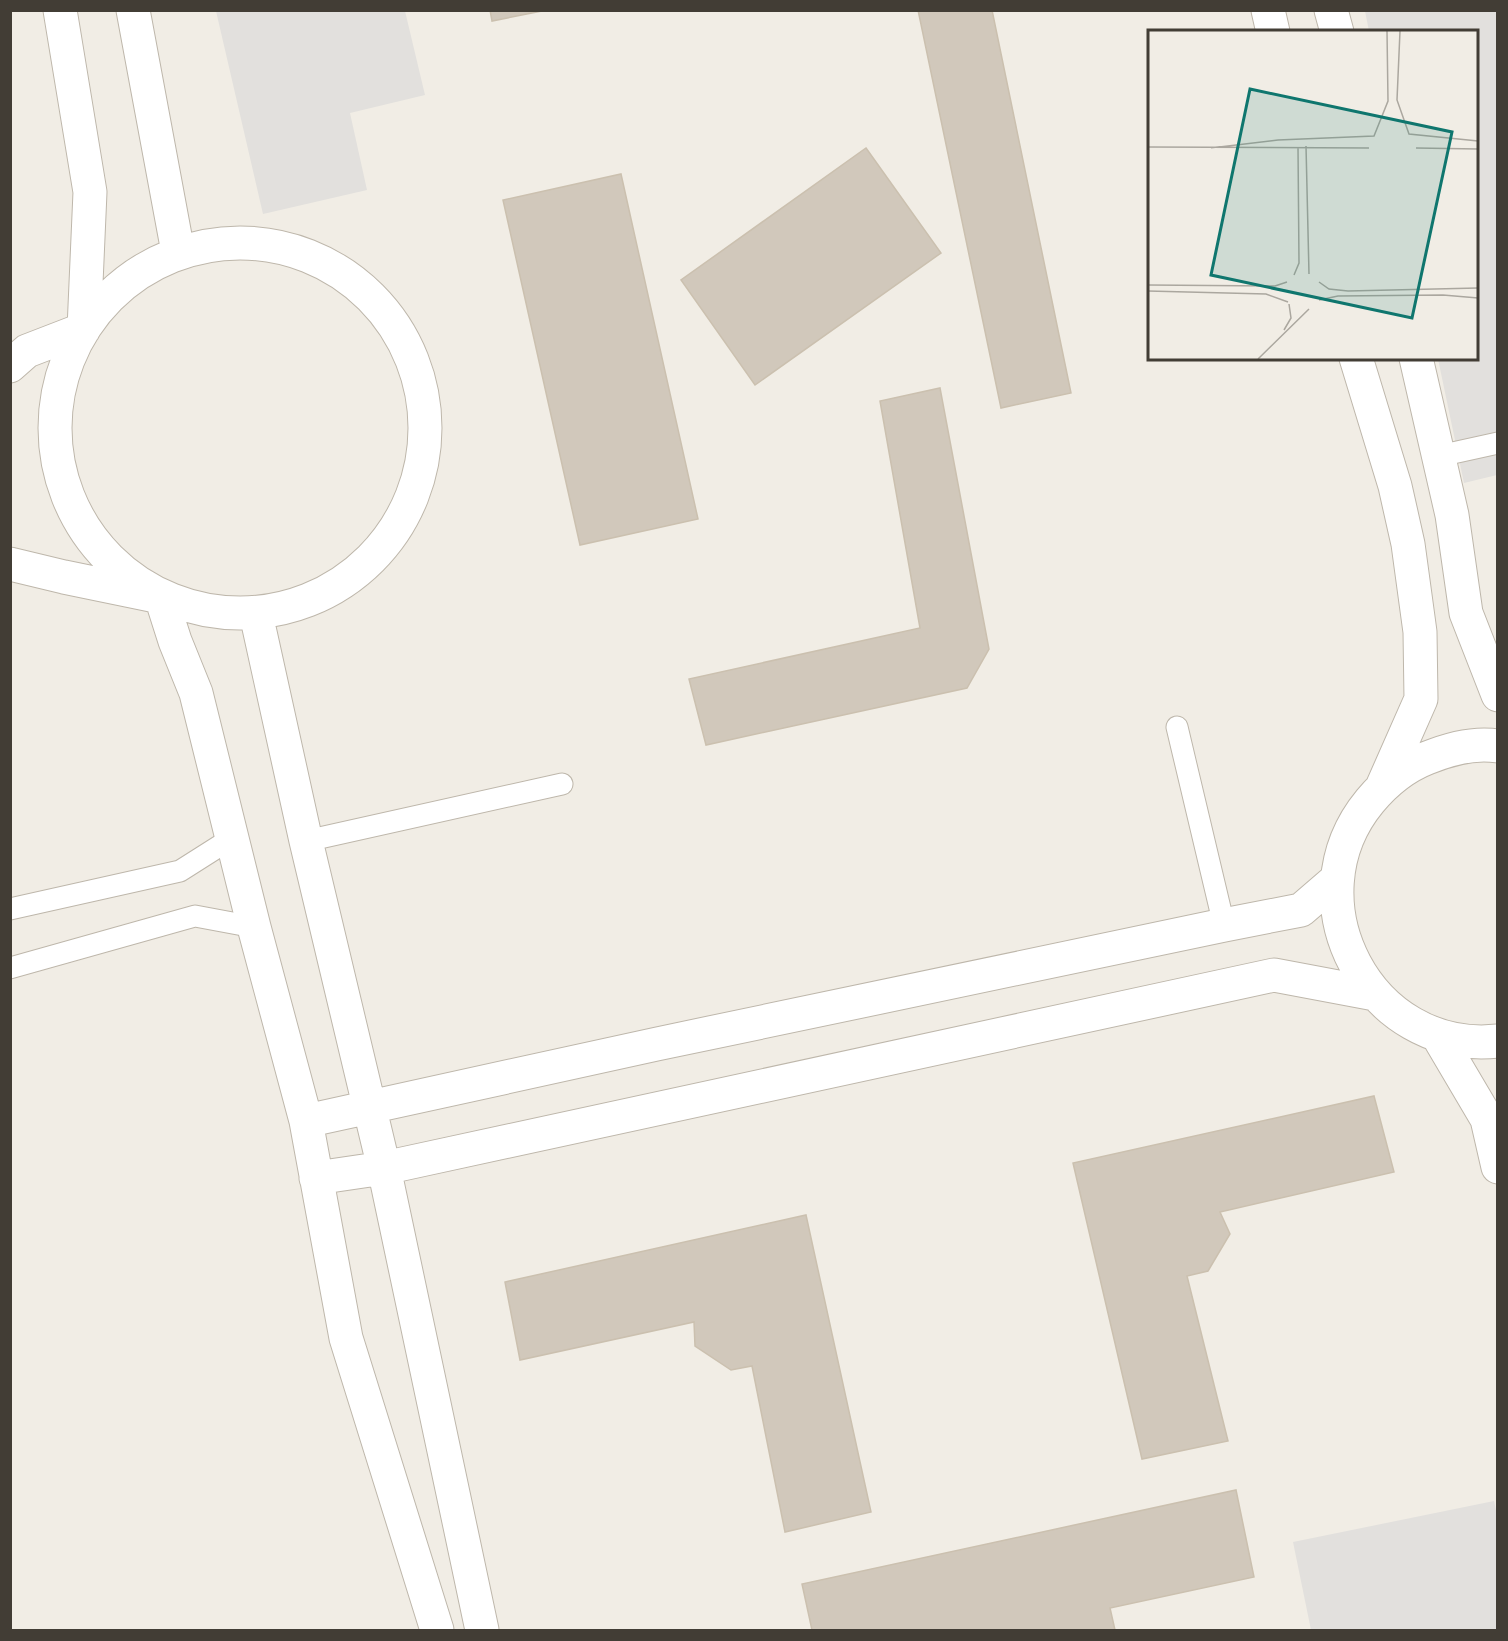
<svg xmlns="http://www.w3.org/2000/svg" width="1508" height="1641" viewBox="0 0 1508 1641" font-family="Barlow,sans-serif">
	<rect width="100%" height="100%" fill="#f1ede5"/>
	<path fill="#e2e0dd" d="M216 11H405L425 95 350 113 367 190 263 214Z
		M1365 11H1497V475L1464 483 1438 359 1476 358V32L1369 31Z
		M1494 1501 1498 1520 1497 1630H1311L1293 1542Z"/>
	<path fill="#d1c8bb" stroke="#cbc0af" stroke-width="1.5" d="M490 10H547L492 21Z
		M918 10H992L1071 393 1001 408Z
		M866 148 941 253 755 385 681 280Z
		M621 174 698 519 580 545 503 200Z
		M940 388 989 649 967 688 706 745 689 679 920 628 880 401Z
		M1374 1096 1394 1172 1220 1212 1230 1234 1208 1271 1187 1276 1228 1441 1142 1459 1073 1163Z
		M806 1215 871 1512 785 1532 752 1366 731 1370 695 1346 694 1322 520 1360 505 1282Z
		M1236 1490 1254 1577 1110 1608 1115 1630H812L802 1584Z"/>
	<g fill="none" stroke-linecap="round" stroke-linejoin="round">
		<g stroke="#beb7ab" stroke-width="23">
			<path id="service" d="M1439 456 1498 443
				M1177 727 1224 925
				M306 841 562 784
				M10 909 180 871 232 838
				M10 968 195 916 254 927"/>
		</g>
		<g stroke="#beb7ab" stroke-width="35">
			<path id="tertiary" d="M133 10 178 252
				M1268 10 1273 32
				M1331 10 1337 32
				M55 428a185 185 0 1 1 370 0a185 185 0 1 1-370 0Z
				M1356 358 1395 486 1408 544 1420 632 1421 699 1383 785
				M1416 358 1452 515 1466 613 1498 695
				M10 366 27 351 84 329 90 192 60 10
				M10 564 64 577 161 597 175 641 196 693 254 927 306 1121 346 1338 437 1630
				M256 614 306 841 384 1168 482 1630
				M1498 746C1474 742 1449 749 1427 758 1404 767 1385 783 1370 801 1288 900 1369 1055 1498 1041
				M1438 1036 1487 1119 1498 1167
				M306 1121 657 1044 1224 925 1301 910 1337 879
				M316 1178 384 1168 1274 975 1375 994"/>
		</g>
		<use href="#service" stroke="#fff" stroke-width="21"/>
		<use href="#tertiary" stroke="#fff" stroke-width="33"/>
	</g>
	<g transform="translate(1148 30)">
		<rect width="330" height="330" fill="#f1ede5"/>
		<path fill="none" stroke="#aba79f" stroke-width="1.5" d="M252 1 249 70 261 104 330 111M158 116 161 244M0 117 221 118M63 118 130 110 226 106 240 71 239 1M268 118 330 119M146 245 151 233 150 117M171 252 181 259 200 261 330 258M0 255 127 256 139 252M0 261 118 264 140 272M171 270 190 266 295 265 330 268M136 300 143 288 141 274M110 329 161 279"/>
		<path fill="#0f766e" fill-opacity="0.15" stroke="#0f766e" stroke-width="3" d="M102 59 304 102 264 288 63 245Z"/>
		<rect width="330" height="330" fill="none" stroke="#423d35" stroke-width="3"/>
	</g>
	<rect width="1508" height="1641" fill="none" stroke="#423d35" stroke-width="24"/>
</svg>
